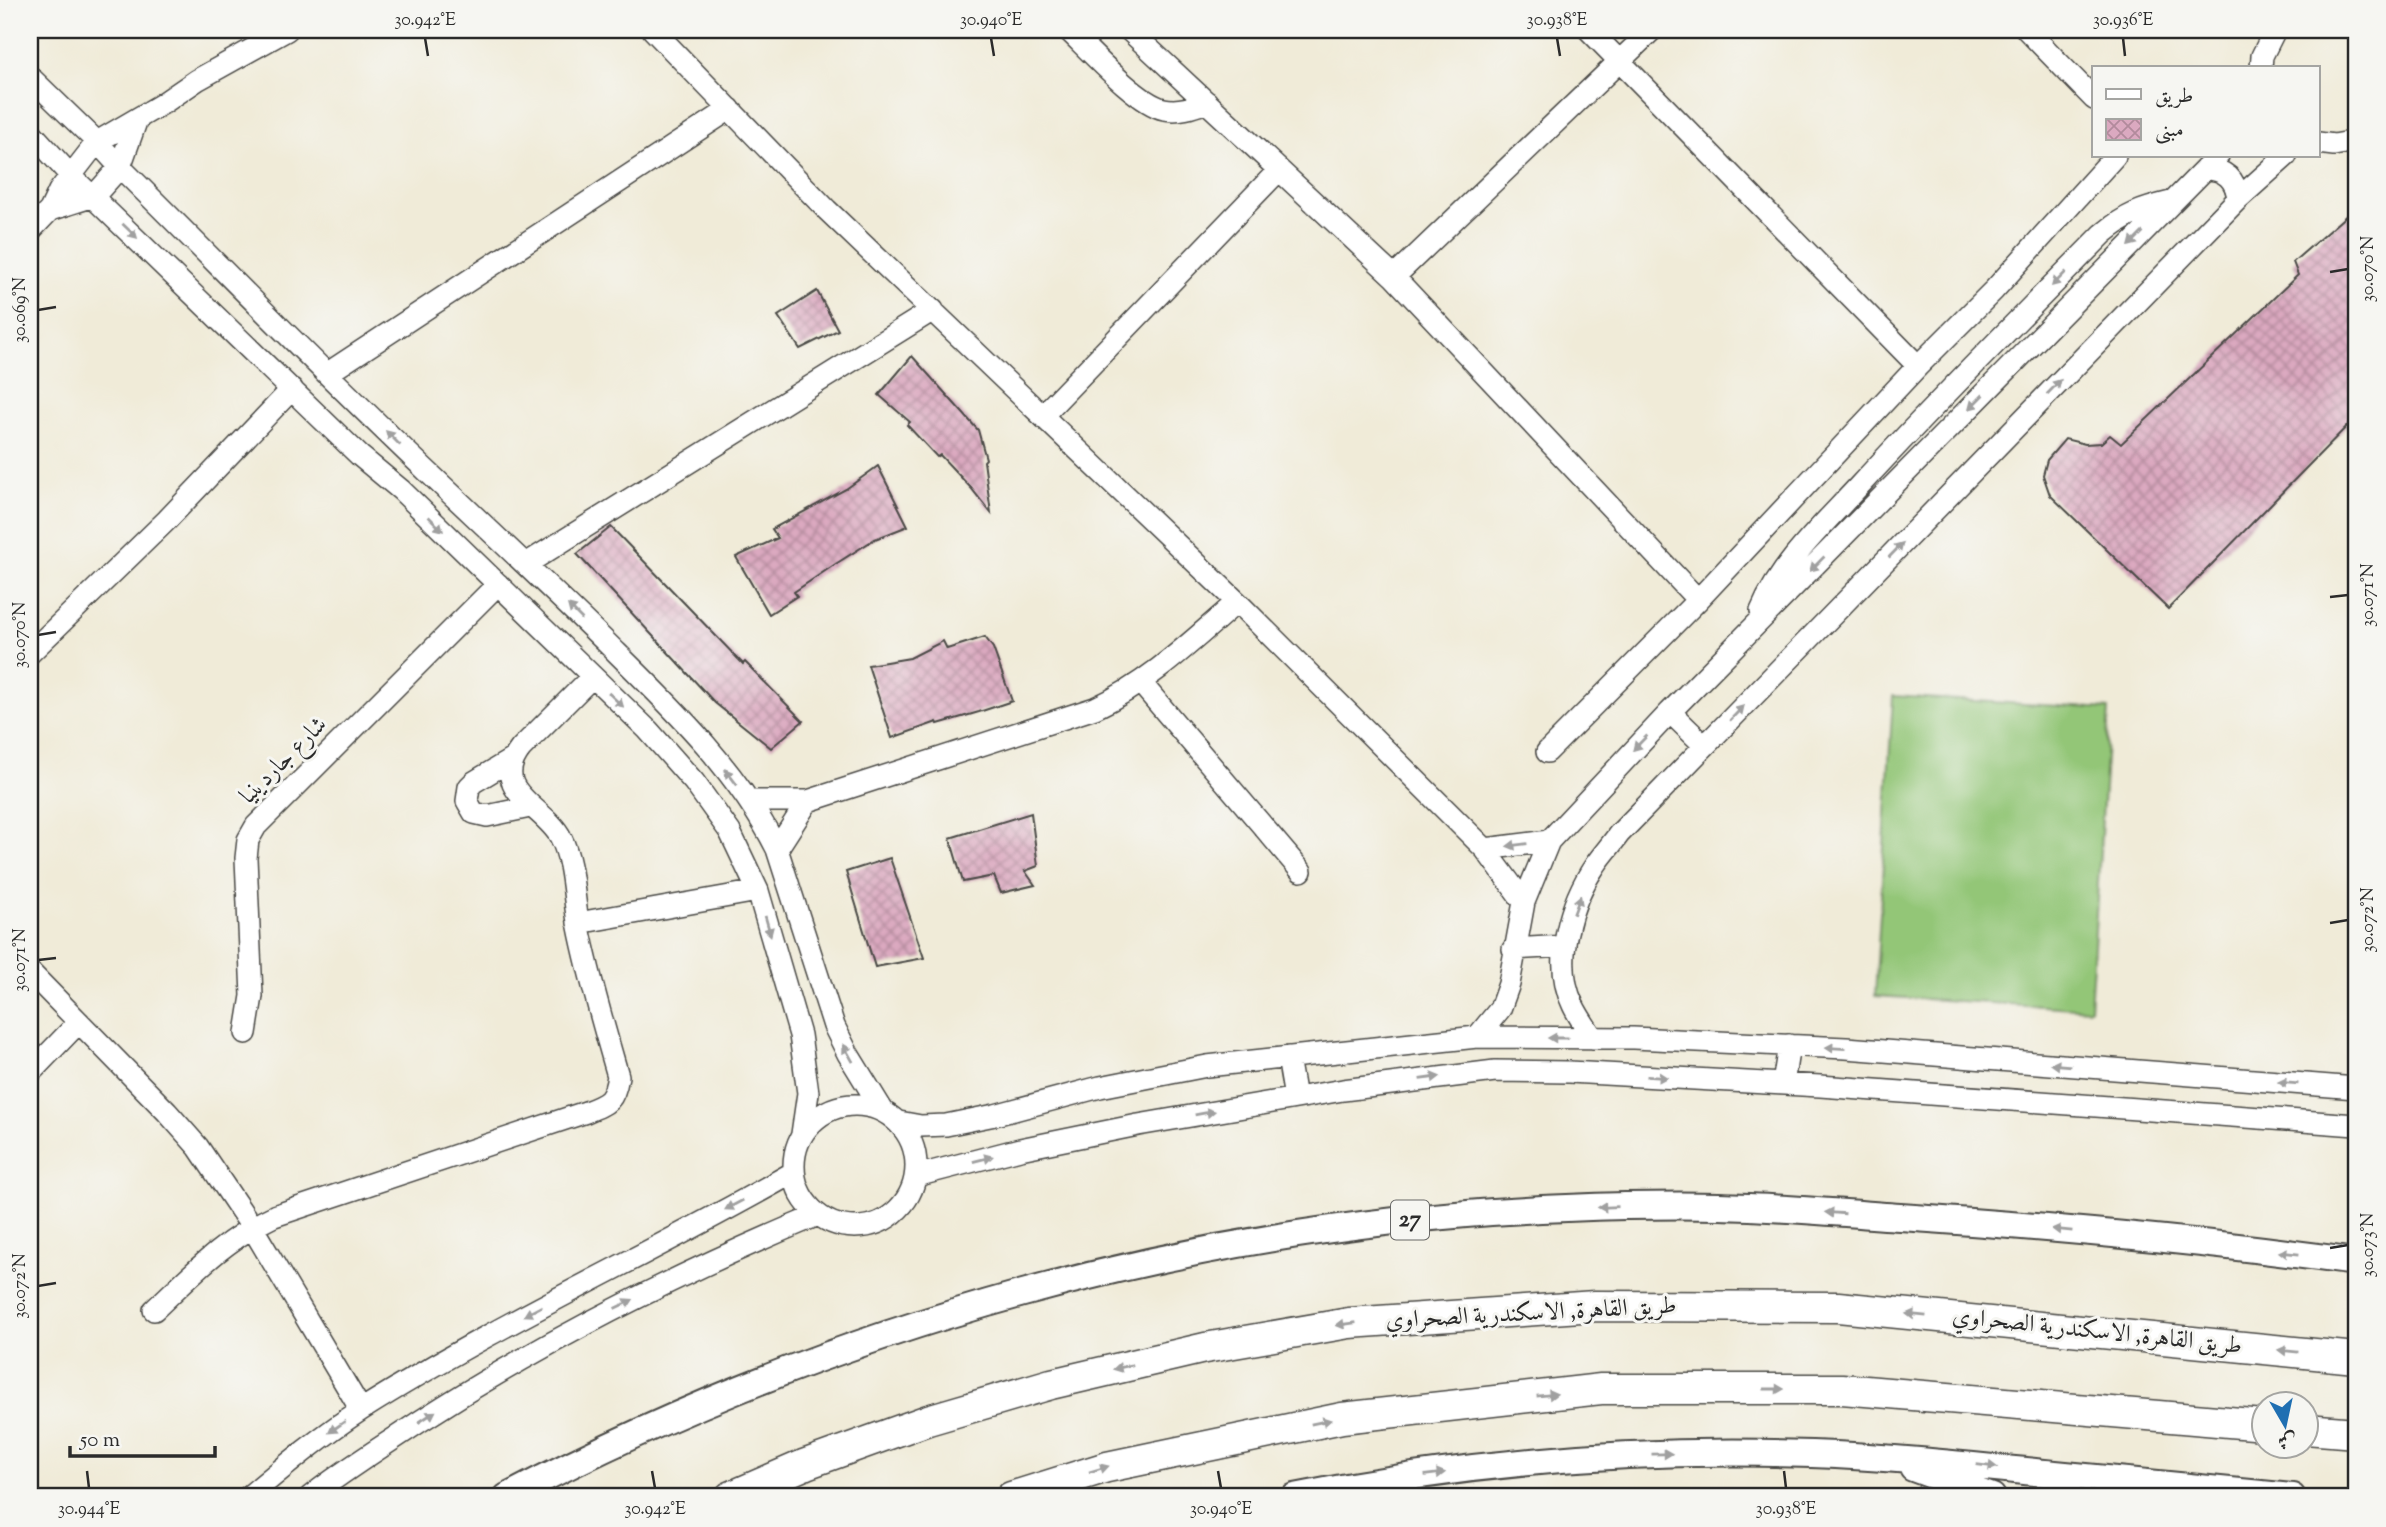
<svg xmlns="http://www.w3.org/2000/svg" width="2386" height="1527" viewBox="0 0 2386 1527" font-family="'Sorts Mill Goudy',Amiri,serif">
	<defs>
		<pattern id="building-cross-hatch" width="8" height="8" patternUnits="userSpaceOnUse" patternTransform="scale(1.75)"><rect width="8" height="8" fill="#dba9c0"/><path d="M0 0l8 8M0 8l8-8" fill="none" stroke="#b28a9c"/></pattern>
	</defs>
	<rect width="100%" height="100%" fill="#f6f6f2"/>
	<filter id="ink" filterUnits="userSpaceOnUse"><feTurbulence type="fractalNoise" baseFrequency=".0143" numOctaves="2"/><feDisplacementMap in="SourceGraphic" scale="14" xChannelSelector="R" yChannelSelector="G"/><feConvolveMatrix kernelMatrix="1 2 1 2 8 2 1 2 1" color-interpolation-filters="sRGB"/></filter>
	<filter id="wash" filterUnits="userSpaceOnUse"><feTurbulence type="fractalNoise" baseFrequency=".00686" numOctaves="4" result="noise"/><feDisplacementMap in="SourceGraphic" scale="28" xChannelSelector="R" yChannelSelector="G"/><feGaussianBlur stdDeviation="1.57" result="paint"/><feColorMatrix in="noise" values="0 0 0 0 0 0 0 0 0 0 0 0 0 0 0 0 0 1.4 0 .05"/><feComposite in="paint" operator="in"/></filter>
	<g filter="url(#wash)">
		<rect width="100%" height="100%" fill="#f0ebd8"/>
		<path fill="#93c677" stroke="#5f7851" stroke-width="2" d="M1893 696 2109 709 2090 1009 1875 996Z"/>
		<g id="blocks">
			<path fill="url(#building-cross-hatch)" d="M2356 207V417L2168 609 2050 495 2043 475 2047 460 2065 439 2085 444 2101 443 2110 435 2121 444 2298 275 2293 262Z
				M817 291 838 330 800 349 778 316Z
				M912 356 978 430 986 459 984 461 991 513 971 488 940 455 937 457 907 425 910 422 879 395Z
				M878 466 908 526 875 539 834 565 794 592 797 596 769 614 736 557 778 538 772 529 846 489Z
				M611 527 743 664 745 662 803 721 771 748 715 703 577 554Z
				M985 637 993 648 1012 701 979 712 938 724 937 722 892 738 868 665 910 658 943 641 947 649Z
				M1031 813 1038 866 1025 871 1035 885 1001 893 994 876 963 882 950 838Z
				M890 858 924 958 875 967 846 872Z"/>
		</g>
	</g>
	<g filter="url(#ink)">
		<use href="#blocks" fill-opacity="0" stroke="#494845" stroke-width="2"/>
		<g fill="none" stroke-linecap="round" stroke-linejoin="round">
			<g stroke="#494845" stroke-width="24">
				<path id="minor" d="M653 30 827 210 1237 602 1485 849 1524 902
					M1068 30C1089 50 1138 104 1164 109 1179 112 1193 107 1207 102
					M1129 30 1394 277 1698 600
					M1589 30 1918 366
					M2027 30 2094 99
					M2261 68 2262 56 2275 30
					M30 77 97 142 120 167C223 269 323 373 429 473 490 531 552 589 613 649 674 709 738 771 777 849L834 1026 848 1054 883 1111
					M30 131 71 176 360 456 401 490 648 730 694 782 730 832 758 891 800 1035 808 1093 802 1134
					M2318 143 2334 145 2356 141
					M2205 169C2225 169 2236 179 2238 199
					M50 210 94 196 120 167 137 119
					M30 231 50 210 59 191 97 142 162 104 197 80 287 30
					M1394 277 1652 30
					M328 373 730 109
					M1043 415 1279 170
					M526 564 933 310
					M1761 611C1781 563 1824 524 1859 486 1938 400 2021 317 2103 234 2127 214 2142 209 2171 202
					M30 653 167 520 292 389
					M1141 683 1301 871
					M1670 712 1705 746
					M1547 752 1698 600 1918 366 1994 290 2115 156
					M514 758 474 782 469 787 467 801 474 813 487 816 530 807
					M749 801H808L1095 708C1149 683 1192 641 1237 602
					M777 849 808 801
					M1485 849 1549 841
					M578 923 758 891
					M1513 949 1565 946
					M30 972 167 1112 198 1147 252 1227 361 1410
					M246 1033 252 996 246 858 248 840 256 826 498 584
					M1477 1037 1500 1009 1509 984 1524 902 1549 841 1670 712 2218 156
					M1593 1038C1586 1027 1578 1016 1573 1005 1552 962 1570 902 1596 864 1603 854 1612 844 1619 834L2238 199 2286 156
					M1288 1057 1295 1098
					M30 1073 79 1022
					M1783 1084 1789 1045
					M794 1166a61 61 0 1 1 122 0a61 61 0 1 1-122 0Z
					M899 1122 921 1126 946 1125 995 1115 1100 1087 1207 1066 1477 1037 1633 1038 1846 1048 2356 1088
					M916 1176 1020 1149 1138 1125 1343 1090 1495 1071 1569 1072 1820 1086 2356 1125
					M154 1310C193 1273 225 1239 274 1216L586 1112C609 1103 614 1101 618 1076 604 1027 589 977 579 927 573 898 574 864 561 838 546 807 487 791 521 748L592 677
					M248 1497C284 1467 321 1436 361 1410 500 1322 651 1254 794 1172
					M310 1497C344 1470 382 1447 419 1422 546 1340 679 1273 818 1215"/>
			</g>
			<g stroke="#494845" stroke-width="30">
				<path id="major" d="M1913 1468 1992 1497
					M507 1497C833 1326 1198 1222 1567 1208 1618 1206 1669 1205 1719 1206 1780 1207 1840 1213 1900 1217 2052 1227 2205 1241 2356 1262
					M1295 1497C1464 1462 1639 1448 1812 1454 1893 1457 1974 1466 2055 1474 2134 1482 2213 1490 2292 1497"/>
			</g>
			<g stroke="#494845" stroke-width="33">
				<path id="highway" d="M2306 1429 2356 1433
					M730 1497 806 1464 928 1420 1051 1384 1205 1348 1349 1323 1595 1306 1838 1307 2356 1358
					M1011 1497 1107 1467 1342 1418 1601 1389H1842L2264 1425"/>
			</g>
			<use href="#minor" stroke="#fff" stroke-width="21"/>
			<use href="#major" stroke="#fff" stroke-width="26"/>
			<use href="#highway" stroke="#fff" stroke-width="30"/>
		</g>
		<defs><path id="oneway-solid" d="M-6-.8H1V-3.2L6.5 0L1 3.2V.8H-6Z" transform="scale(1.75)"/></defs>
		<g fill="#a0a0a0">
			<use href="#oneway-solid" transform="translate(130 231) rotate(44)"/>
			<use href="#oneway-solid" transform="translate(2136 239) rotate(135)"/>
			<use href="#oneway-solid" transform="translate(2059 279) rotate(135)"/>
			<use href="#oneway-solid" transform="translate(2054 387) rotate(-46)"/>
			<use href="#oneway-solid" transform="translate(1976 402) rotate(135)"/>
			<use href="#oneway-solid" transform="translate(393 438) rotate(-135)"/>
			<use href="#oneway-solid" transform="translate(436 524) rotate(45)"/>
			<use href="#oneway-solid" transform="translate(1896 550) rotate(-46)"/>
			<use href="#oneway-solid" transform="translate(1817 564) rotate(135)"/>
			<use href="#oneway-solid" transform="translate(575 612) rotate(-135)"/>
			<use href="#oneway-solid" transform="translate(616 700) rotate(43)"/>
			<use href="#oneway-solid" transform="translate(1737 713) rotate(-46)"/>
			<use href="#oneway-solid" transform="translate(1640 743) rotate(134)"/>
			<use href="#oneway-solid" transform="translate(731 777) rotate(-127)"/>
			<use href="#oneway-solid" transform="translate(1517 845) rotate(173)"/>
			<use href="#oneway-solid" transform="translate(1577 905) rotate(-70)"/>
			<use href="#oneway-solid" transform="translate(768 926) rotate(74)"/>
			<use href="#oneway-solid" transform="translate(1558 1038) rotate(-180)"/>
			<use href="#oneway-solid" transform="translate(1835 1048) rotate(-177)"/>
			<use href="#oneway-solid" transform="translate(848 1053) rotate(-119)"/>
			<use href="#oneway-solid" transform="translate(2061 1065) rotate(-175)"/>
			<use href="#oneway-solid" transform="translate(1657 1077) rotate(3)"/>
			<use href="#oneway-solid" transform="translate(1430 1078) rotate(-8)"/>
			<use href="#oneway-solid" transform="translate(2288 1083) rotate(-175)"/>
			<use href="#oneway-solid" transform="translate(1205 1113) rotate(-10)"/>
			<use href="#oneway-solid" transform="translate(983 1159) rotate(-15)"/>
			<use href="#oneway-solid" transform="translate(734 1205) rotate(152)"/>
			<use href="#oneway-solid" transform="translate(1608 1207) rotate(178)"/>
			<use href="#oneway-solid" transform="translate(1835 1213) rotate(-176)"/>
			<use href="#oneway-solid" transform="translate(2062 1230) rotate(-174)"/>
			<use href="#oneway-solid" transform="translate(2289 1253) rotate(-174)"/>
			<use href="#oneway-solid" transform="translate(624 1304) rotate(-26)"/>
			<use href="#oneway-solid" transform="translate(533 1311) rotate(152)"/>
			<use href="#oneway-solid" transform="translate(1916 1315) rotate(-174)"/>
			<use href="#oneway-solid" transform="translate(1346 1324) rotate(172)"/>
			<use href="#oneway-solid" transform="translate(2288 1351) rotate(-174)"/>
			<use href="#oneway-solid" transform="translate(1123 1367) rotate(167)"/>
			<use href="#oneway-solid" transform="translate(1774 1389)"/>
			<use href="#oneway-solid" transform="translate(1547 1395) rotate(-6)"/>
			<use href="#oneway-solid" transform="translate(427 1417) rotate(-33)"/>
			<use href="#oneway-solid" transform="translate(1321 1422) rotate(-12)"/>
			<use href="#oneway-solid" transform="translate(337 1427) rotate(145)"/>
			<use href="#oneway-solid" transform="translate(1662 1454) rotate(-1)"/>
			<use href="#oneway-solid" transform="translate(1987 1466) rotate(7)"/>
			<use href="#oneway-solid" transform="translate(1099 1469) rotate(-17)"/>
			<use href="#oneway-solid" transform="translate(1435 1474) rotate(-7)"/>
		</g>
	</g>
	<path fill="none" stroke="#2b2b2b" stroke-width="2.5" d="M425 38 428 56M991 38 994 56M1557 38 1560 56M2123 38 2125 56M2330 272 2348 269M38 310 56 307M2330 597 2348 595M38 635 56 632M2330 923 2348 920M38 960 56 958M2330 1248 2348 1245M38 1286 56 1283M87 1471 89 1488M652 1471 655 1488M1218 1471 1221 1488M1784 1471 1786 1488"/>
	<g text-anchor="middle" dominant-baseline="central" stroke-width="6" stroke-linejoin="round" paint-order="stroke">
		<rect fill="#f6f6f2" stroke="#686867" stroke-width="2" x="1391" y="1200.5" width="38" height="39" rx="5"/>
		<g font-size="23" font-weight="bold" fill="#2b2b2b">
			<text x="1410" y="1220">27</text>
		</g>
		<g font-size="24" fill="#2b2b2b" stroke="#f6f6f2">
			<text transform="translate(284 761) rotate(-45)">شارع جاردينيا</text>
			<text transform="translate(1531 1314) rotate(-3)">طريق القاهرة, الاسكندرية الصحراوي</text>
			<text transform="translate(2097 1332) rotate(6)">طريق القاهرة, الاسكندرية الصحراوي</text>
		</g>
	</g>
	<rect width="2386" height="1527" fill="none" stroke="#f6f6f2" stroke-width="77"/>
	<rect x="2092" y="66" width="228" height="91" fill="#f6f6f2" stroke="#a5a5a2" stroke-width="2"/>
	<rect x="2106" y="89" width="35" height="10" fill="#ffffff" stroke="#a5a5a2" stroke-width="2"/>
	<text x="2155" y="102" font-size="21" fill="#2b2b2b">طريق</text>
	<rect x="2106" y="119" width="35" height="21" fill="url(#building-cross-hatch)" stroke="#a5a5a2" stroke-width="2"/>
	<text x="2155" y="136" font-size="21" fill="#2b2b2b">مبنى</text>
	<g transform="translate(2285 1425) rotate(171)"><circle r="33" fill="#f6f6f2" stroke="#a5a5a2" stroke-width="2"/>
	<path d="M0-5L12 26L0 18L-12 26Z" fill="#1f6fb2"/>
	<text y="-10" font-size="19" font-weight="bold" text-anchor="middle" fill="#2b2b2b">ش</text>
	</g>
	<path d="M70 1446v10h145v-10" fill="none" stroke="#2b2b2b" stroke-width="3.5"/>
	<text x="80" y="1446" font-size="21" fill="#2b2b2b" stroke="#f6f6f2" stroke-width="5" paint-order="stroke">50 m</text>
	<rect x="38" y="38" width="2310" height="1450" fill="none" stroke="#2b2b2b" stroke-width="2.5"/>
	<g font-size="18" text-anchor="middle" fill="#2b2b2b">
		<text x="425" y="25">30.942°E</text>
		<text x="991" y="25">30.940°E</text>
		<text x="1557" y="25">30.938°E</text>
		<text x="2123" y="25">30.936°E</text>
		<text transform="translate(2367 269) rotate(-90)" y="6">30.070°N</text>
		<text transform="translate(19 310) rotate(-90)" y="6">30.069°N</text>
		<text transform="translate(2367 595) rotate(-90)" y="6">30.071°N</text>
		<text transform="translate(19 635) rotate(-90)" y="6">30.070°N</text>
		<text transform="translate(2367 920) rotate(-90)" y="6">30.072°N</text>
		<text transform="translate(19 960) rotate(-90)" y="6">30.071°N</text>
		<text transform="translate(2367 1245) rotate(-90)" y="6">30.073°N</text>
		<text transform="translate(19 1286) rotate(-90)" y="6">30.072°N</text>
		<text x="89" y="1514">30.944°E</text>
		<text x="655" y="1514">30.942°E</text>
		<text x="1221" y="1514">30.940°E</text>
		<text x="1786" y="1514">30.938°E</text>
	</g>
</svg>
